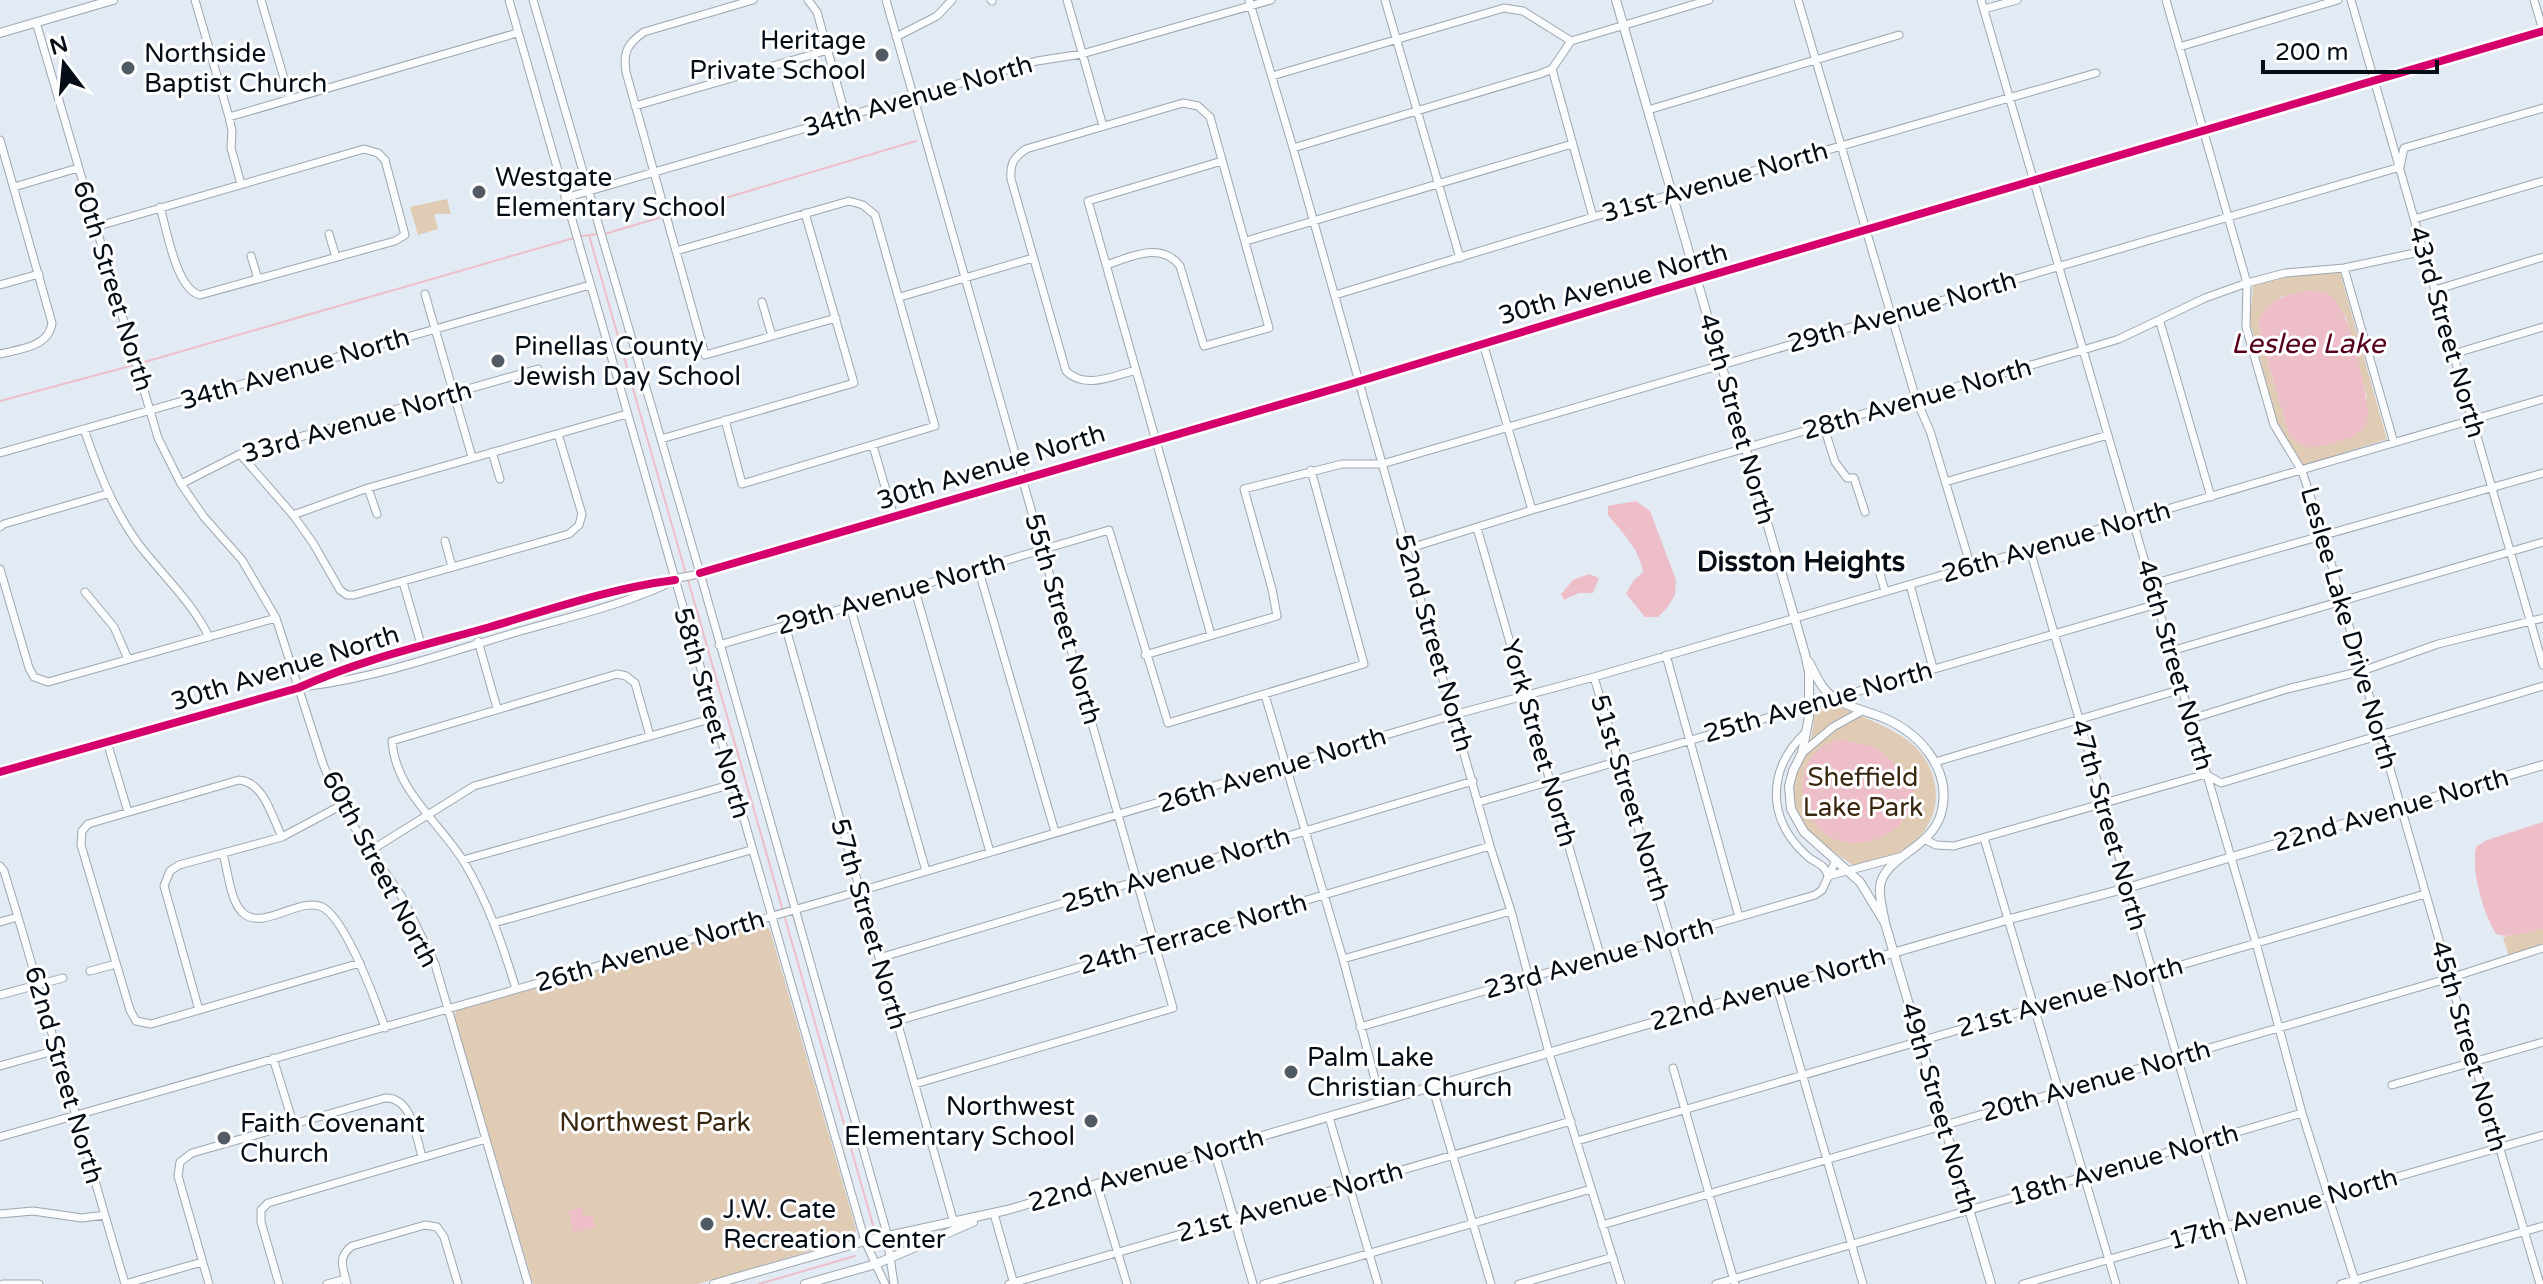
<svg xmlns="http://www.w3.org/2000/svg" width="2543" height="1284" viewBox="0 0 2543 1284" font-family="'Varela Round',sans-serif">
	<rect width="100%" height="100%" fill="#e2ebf4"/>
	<path fill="#e0ccb4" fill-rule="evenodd" d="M447 199 451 214H434L438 229 418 235 410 207Z
		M2340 272 2387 439 2304 465 2281 432 2277 422 2250 322 2253 286 2292 276ZM2303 291 2346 317 2367 398 2289 434 2261 338 2259 320 2281 297Z
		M1834 704C1860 717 1889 725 1911 743 1945 772 1945 823 1906 848 1891 858 1871 861 1854 866 1822 844 1782 820 1796 775 1798 769 1802 764 1804 758 1812 743 1813 726 1815 710Z
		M767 927 770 930 856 1229 854 1238 698 1284H533L454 1016 456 1011 731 932Z
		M2543 928V943L2509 957 2503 937Z"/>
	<path fill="#eebec8" d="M2303 291C2311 291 2320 290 2328 294 2352 308 2365 389 2369 416L2364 428 2353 437 2322 446 2310 448 2297 443 2289 434 2261 338 2259 320C2268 300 2284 296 2303 291Z
		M1636 501 1650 511 1676 580 1675 595 1667 608 1658 617H1645L1626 594 1633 581 1643 572C1639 548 1623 534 1608 515V506Z
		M1589 574 1599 578 1593 593H1579L1564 600 1561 594 1573 580Z
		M1844 739C1855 744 1869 744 1879 750 1886 755 1910 779 1912 786 1918 806 1900 828 1884 836 1802 874 1770 749 1844 739Z
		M2543 822V928C2528 932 2511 939 2496 934 2483 911 2471 873 2476 847L2487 840Z
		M581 1207 584 1217 592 1215 595 1227 574 1233 568 1211Z"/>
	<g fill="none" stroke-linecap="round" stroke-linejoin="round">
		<path stroke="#eebec8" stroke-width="2" d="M589 235 686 574
			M141 363 581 236 608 233 916 141
			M0 401 134 365
			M688 580 873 1225
			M759 1284 855 1256"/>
		<g stroke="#9da6af" stroke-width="9">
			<path id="minor" d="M195 0 229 117 232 131 231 148 241 184
				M261 0 290 99
				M509 0 865 1241 885 1284
				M533 0 700 573 886 1230 894 1284
				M753 0 644 32C627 44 623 52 626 72L705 355 836 318
				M808 0 817 12 846 117
				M886 0 1173 1008 915 1084
				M991 0 992 1
				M1067 0 1103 126
				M1249 0 1293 148 1490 846 1511 911 1549 1053 1621 1284
				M1385 0 1460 258
				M1798 0 1916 399 1930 431 1971 567
				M1981 0 2256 943 2302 1113 2356 1284
				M2166 0 2247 283 2246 327 2274 425 2302 471 2323 535 2474 1062 2540 1284
				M2351 0 2543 665
				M2534 0 2543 30
				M1984 9 2017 0
				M36 22 158 438 181 484 204 517 242 560 276 618 323 764 340 806 402 897 435 964 528 1284
				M896 37 937 16 952 0
				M2179 47 2338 0
				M1552 69 1593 217
				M1272 76 1504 8 1523 11 1571 41
				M635 106 828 50
				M1648 110 1899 35
				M229 117 517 33
				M0 140 52 323C49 347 20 349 0 354
				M1293 148 1540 74 1552 69 1571 41 1709 0
				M14 187 78 168
				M565 198 1037 61 1082 54 1271 0
				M2414 219 2543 181
				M95 227 364 149 378 153 385 160 405 235 395 241 200 295C176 289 167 230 160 207
				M329 234 336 257
				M1246 241 1572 144
				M676 251 849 201 863 205 875 215 935 426 742 484 725 420
				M251 256 258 279
				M1106 265C1131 257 1161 241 1180 266L1204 346 1269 328 1210 117 1198 106 1183 103 1026 149C1013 158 1010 164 1011 179L1066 371C1085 390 1113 376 1136 370
				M2344 268 2394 443
				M0 285 39 274
				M2435 290 2543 257
				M425 294 472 457
				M1335 295 1593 217 2096 73
				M900 297 1033 258
				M762 302 772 336
				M2160 322 2211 497
				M1483 343 1532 510
				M2453 354 2543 327
				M1823 424 1835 462 1847 478H1854L1865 512
				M84 429C98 470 112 507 137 542 161 574 191 600 209 637
				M661 439 854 383 805 213
				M873 446 894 517
				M492 452 500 479
				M0 453 590 285
				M240 454 293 515 313 543 340 590 347 595H354L569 534 579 525 582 514 558 434
				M1945 482 2108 435
				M181 484 240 454 538 369
				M368 488 377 514
				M293 515 368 488 627 414
				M0 527 4 524 107 494
				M1477 528 1601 958
				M445 541 452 567
				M1407 549 1532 510 2083 350 2119 339 2205 298 2247 283 2285 273 2344 268 2424 251
				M2030 550 2243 1284
				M1876 560 1885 591
				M978 568 1055 832
				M0 569 29 668 34 677 48 682 276 618
				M403 582 422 648
				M2152 584 2543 473
				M1910 585 1933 668
				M914 587 990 852
				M85 592 114 627 128 659
				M850 606 926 871
				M785 625 954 1223
				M1211 635 1088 201 1222 161
				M478 641 497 708
				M719 645 1109 530 1168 723 1364 664 1311 470
				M2171 651 2543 542
				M1145 655 1277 616 1272 589 1244 489 1342 464H1382L2400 167 2404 148 2543 108
				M1666 655 1739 917
				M1594 677 1692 1011
				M309 686C379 677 449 652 517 632 568 617 621 606 669 583
				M1265 695 1343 959 1381 1102
				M2191 719 2287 689 2362 671 2438 644 2543 618
				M1806 732C1767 769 1766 818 1806 855 1815 864 1824 862 1828 876
				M107 742 128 812
				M1802 753 1833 727 1862 711
				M1935 762 2182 689
				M0 772 298 688 335 671 625 588 694 575 1344 386 1654 292 2543 31
				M1479 802 2157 604
				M282 837C272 817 264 782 239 780L88 824 82 831 81 845 130 1010 136 1021 151 1024 360 963
				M1984 838 2116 1284
				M1926 840 1936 845 1954 846 2206 774 2221 783 2543 686
				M370 851 474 786 714 718
				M223 854C228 871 230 900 242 912 262 933 302 894 324 908 347 923 376 1001 385 1028
				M463 860 733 784
				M0 866 4 871 18 917 125 1284
				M1828 876 1903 856
				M0 922 18 917
				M494 923 751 850
				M879 958 1473 781
				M1343 959 1511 911
				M90 971 116 964
				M1777 987 1863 1284
				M516 989C503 946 488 902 464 862 440 823 395 790 392 741L617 674 626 676 635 683 650 736
				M0 995 63 978
				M199 1010 164 886 170 871 179 865 282 837 340 806
				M897 1021 1490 846
				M1360 1027 1815 895 1822 890 1836 860
				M273 1058 293 1123
				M0 1066 57 1050
				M1673 1068 1735 1284
				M2392 1085 2543 1042
				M1432 1086 1491 1284
				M1329 1117 1378 1284
				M0 1137 860 891 1453 715 1594 677 2543 399
				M1577 1141 2425 894
				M1214 1150 1253 1284
				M1097 1184 1127 1284
				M0 1214 33 1211 82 1218 105 1215
				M994 1214 1014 1284
				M1602 1225 2450 978 2543 948
				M3 1284H39
				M125 1284 202 1262
				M209 1284 178 1176 180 1162 192 1153 385 1098C412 1097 416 1136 422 1157
				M279 1284 261 1222V1210L268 1203 486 1139
				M327 1284 346 1279
				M347 1284C343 1268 337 1257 352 1246L425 1225 437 1227 444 1237 458 1284
				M1009 1284 1571 1121
				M1264 1284 1591 1189
				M1519 1284 1613 1257
				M1716 1284 2302 1113
				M2023 1284 2543 1135
				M2341 1284 2543 1226"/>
		</g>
		<g stroke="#9da6af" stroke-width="10">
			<path id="major" d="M1616 0 1805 654 1809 672V717L1802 753 1793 771 1789 786 1791 809 1804 832 1860 882 1885 923
				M0 33 113 0
				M1809 662C1816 675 1821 689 1833 697 1848 708 1867 711 1884 718 1921 734 1953 771 1941 814 1931 849 1883 857 1880 887 1879 898 1883 911 1885 923L1991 1284
				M714 1284 865 1241 1007 1210 2010 919 2127 888 2543 765
				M805 1284 876 1264 973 1222"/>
		</g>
		<use href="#minor" stroke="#fbfcfd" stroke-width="7"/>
		<use href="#major" stroke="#fbfcfd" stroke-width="8"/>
		<g stroke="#fff" stroke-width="13">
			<path id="cycleway" d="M700 573 1344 386 1654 292 2543 31
				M0 772 298 688C359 660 426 645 490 627 551 609 612 588 675 580"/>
		</g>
		<use href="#cycleway" stroke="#d6006c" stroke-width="8"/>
	</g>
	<g fill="#525b64" stroke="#fff" stroke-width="3">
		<circle cx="882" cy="55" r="8"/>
		<circle cx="128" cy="68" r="8"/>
		<circle cx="479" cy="192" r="8"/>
		<circle cx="498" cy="361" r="8"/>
		<circle cx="1291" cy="1072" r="8"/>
		<circle cx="1091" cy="1121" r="8"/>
		<circle cx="224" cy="1138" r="8"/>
		<circle cx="707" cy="1224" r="8"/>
	</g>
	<g text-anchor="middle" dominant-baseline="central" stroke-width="6" stroke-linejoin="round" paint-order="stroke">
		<g font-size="26" fill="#050d17" stroke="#fff" text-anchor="start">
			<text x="866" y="40" text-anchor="end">Heritage<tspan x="866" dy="30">Private School</tspan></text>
			<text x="144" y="53">Northside<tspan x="144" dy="30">Baptist Church</tspan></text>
			<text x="495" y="177">Westgate<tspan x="495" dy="30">Elementary School</tspan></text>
			<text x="514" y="346">Pinellas County<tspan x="514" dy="30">Jewish Day School</tspan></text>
			<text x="1307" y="1057">Palm Lake<tspan x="1307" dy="30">Christian Church</tspan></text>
			<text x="1075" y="1106" text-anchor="end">Northwest<tspan x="1075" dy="30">Elementary School</tspan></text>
			<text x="240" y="1123">Faith Covenant<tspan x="240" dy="30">Church</tspan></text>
			<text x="723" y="1209">J.W. Cate<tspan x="723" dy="30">Recreation Center</tspan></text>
		</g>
		<g font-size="26" fill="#050d17" stroke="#fff">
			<text transform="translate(918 96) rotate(-16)">34th Avenue North</text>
			<text transform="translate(1715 182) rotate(-16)">31st Avenue North</text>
			<text transform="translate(1613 284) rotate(-16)">30th Avenue North</text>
			<text transform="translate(113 286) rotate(73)">60th Street North</text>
			<text transform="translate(1902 312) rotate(-16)">29th Avenue North</text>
			<text transform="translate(2447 332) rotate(74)">43rd Street North</text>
			<text transform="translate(295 369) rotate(-16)">34th Avenue North</text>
			<text transform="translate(1917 399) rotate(-16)">28th Avenue North</text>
			<text transform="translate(1737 419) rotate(74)">49th Street North</text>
			<text transform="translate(357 422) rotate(-16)">33rd Avenue North</text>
			<text transform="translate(991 467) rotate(-17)">30th Avenue North</text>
			<text transform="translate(2056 542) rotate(-16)">26th Avenue North</text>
			<text transform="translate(891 594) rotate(-16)">29th Avenue North</text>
			<text transform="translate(1063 619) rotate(74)">55th Street North</text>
			<text transform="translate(2349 628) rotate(74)">Leslee Lake Drive North</text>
			<text transform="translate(1434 643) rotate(74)">52nd Street North</text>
			<text transform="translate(2175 665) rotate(74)">46th Street North</text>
			<text transform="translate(285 668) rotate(-17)">30th Avenue North</text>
			<text transform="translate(1818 702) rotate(-16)">25th Avenue North</text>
			<text transform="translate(712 713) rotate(74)">58th Street North</text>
			<text transform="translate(1539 743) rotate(74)">York Street North</text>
			<text transform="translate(1272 770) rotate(-17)">26th Avenue North</text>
			<text transform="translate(1630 798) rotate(73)">51st Street North</text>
			<text transform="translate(2391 810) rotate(-16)">22nd Avenue North</text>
			<text transform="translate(2109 825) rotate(74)">47th Street North</text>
			<text transform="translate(380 869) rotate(62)">60th Street North</text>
			<text transform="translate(1176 870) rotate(-17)">25th Avenue North</text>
			<text transform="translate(869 924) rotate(74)">57th Street North</text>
			<text transform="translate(1193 934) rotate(-16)">24th Terrace North</text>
			<text transform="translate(650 951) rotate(-16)">26th Avenue North</text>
			<text transform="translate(1599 958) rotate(-16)">23rd Avenue North</text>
			<text transform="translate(1768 989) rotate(-16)">22nd Avenue North</text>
			<text transform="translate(2070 997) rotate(-16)">21st Avenue North</text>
			<text transform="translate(2469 1046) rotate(74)">45th Street North</text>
			<text transform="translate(64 1075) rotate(74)">62nd Street North</text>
			<text transform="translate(2096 1081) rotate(-16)">20th Avenue North</text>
			<text transform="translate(1939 1108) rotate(74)">49th Street North</text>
			<text transform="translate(2124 1165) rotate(-16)">18th Avenue North</text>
			<text transform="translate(1146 1170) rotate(-16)">22nd Avenue North</text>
			<text transform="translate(1290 1202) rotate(-16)">21st Avenue North</text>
			<text transform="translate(2283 1209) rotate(-16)">17th Avenue North</text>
		</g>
		<g font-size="26" fill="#3a270f" stroke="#fff">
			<text x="1863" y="777">Sheffield<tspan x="1863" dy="30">Lake Park</tspan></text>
			<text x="655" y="1122">Northwest Park</text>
		</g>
		<g font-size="28" font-style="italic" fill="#55001e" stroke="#fff">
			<text x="2308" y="344">Leslee Lake</text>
		</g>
		<g font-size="28" font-weight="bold" fill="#050d17" stroke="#fff">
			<text x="1801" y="562">Disston Heights</text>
		</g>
	</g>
	<g transform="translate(64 64) rotate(344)" stroke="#ffffff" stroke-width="6" paint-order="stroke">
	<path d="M0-6L14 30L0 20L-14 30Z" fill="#050d17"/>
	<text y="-12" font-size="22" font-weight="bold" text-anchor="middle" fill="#050d17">N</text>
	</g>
	<path d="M2263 60v12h174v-12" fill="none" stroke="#050d17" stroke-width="4"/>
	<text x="2275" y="60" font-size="24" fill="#050d17" stroke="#ffffff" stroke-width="6" paint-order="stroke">200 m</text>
</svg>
